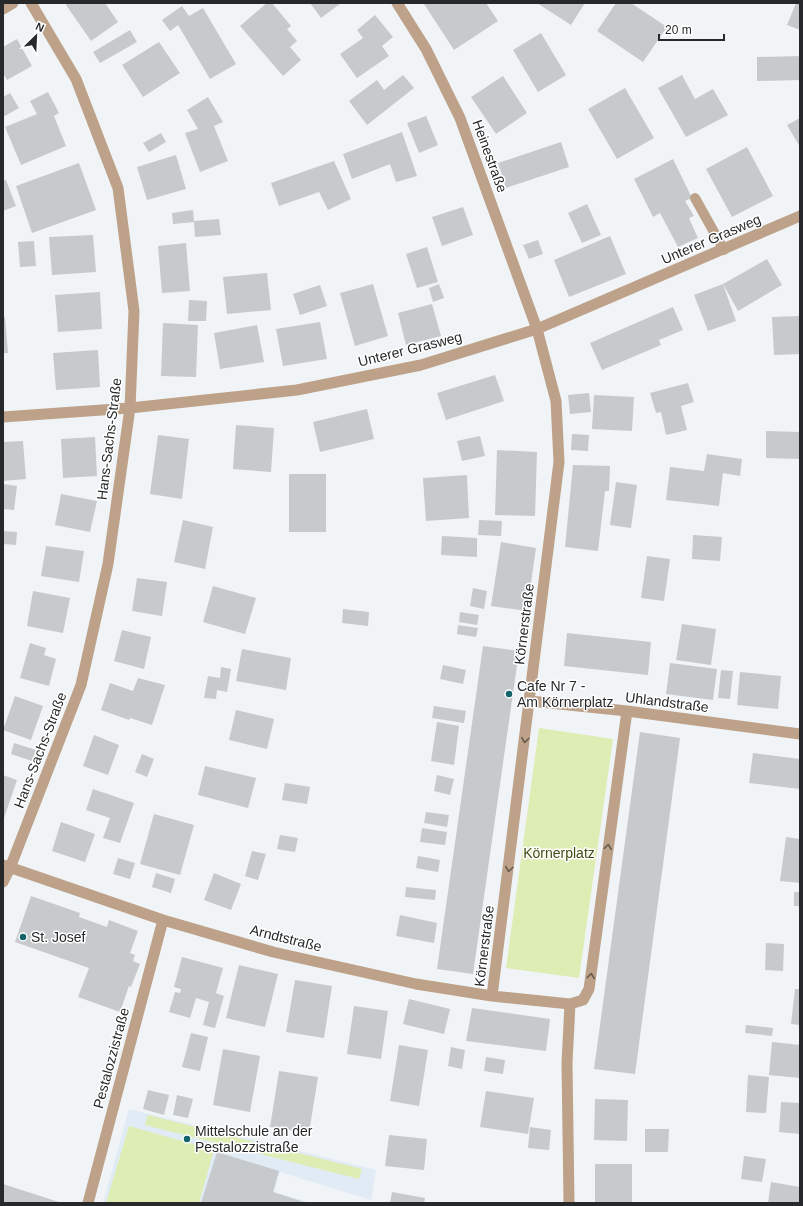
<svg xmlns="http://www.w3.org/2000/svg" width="803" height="1206" viewBox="0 0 803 1206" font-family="Arial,sans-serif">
	<rect width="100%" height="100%" fill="#f0f4f7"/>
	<path fill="#e1ebf5" d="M129 1109 376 1170 371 1200 280 1172 274 1192 312 1203H103Z"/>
	<path fill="#deedb3" d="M539 728 613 739 579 978 506 968Z
		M148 1115 362 1169 359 1179 145 1125Z
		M129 1126 214 1150 199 1203H106Z"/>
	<path fill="#c6cacd" d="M68 3H105L118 22 91 41 66 5Z
		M267 3H272L291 26 287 29 297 41 290 47 301 60 283 76 240 26Z
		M310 3H341L321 18Z
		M425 3H486L498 21 454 50 424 4Z
		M537 3H585L571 25Z
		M616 3H631L667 27 643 62 597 31Z
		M796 3H800V30L787 25Z
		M182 6 189 16 203 8 236 64 210 79 178 25 170 31 162 20Z
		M375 15 393 37 382 46 389 56 357 78 340 54 363 38 357 30Z
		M130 30 137 42 100 63 93 52Z
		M541 33 566 75 538 92 513 50Z
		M17 39 32 66 7 80 3 73V47Z
		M159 42 180 73 143 97 122 65Z
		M800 56V80L757 81V57Z
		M403 75 414 88 367 125 349 101 377 80 384 90Z
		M682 75 695 99 713 89 728 115 686 137 658 88Z
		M503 76 527 113 496 134 471 97Z
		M625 88 654 138 617 159 588 109Z
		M48 92 59 113 54 116 66 146 21 165 5 127 37 114 30 101Z
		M10 93 19 108 3 117V97Z
		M208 97 223 122 214 126 228 161 200 172 185 133 198 129 187 110Z
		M426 116 438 145 419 153 407 123Z
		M800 118V147L787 125Z
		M402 132 417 176 396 182 390 164 352 179 343 154Z
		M161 133 166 142 149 152 143 143Z
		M561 142 569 167 506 188 498 163Z
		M747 147 773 196 732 217 706 169Z
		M176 155 186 189 147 200 137 167Z
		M673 159 692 198 685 201 694 216 689 218 698 238 678 247 660 213 653 217 634 179Z
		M334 161 351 199 328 210 319 192 279 206 271 183Z
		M79 163 96 210 32 233 16 186Z
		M6 180 16 206 3 211V181Z
		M587 204 601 235 582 243 568 213Z
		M463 207 473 235 442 246 432 217Z
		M193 210 194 221 219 219 221 235 195 237 194 222 173 224 172 213Z
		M93 235 96 272 52 275 49 237Z
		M610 236 626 274 569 297 554 260Z
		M538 240 543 254 529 259 523 245Z
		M34 241 36 266 20 267 18 242Z
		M186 243 190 291 162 293 158 246Z
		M427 247 438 282 417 288 406 254Z
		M767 259 782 285 738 311 723 284 736 321 708 331 694 295 723 284Z
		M267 273 271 310 227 314 223 277Z
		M373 284 388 336 355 346 340 293Z
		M439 284 444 298 433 302 429 288Z
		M320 285 327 306 300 315 293 294Z
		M100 292 102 329 58 332 55 295Z
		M189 300 207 301 206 321H188Z
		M432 304 441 336 406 345 398 313Z
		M673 307 683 330 659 340 661 345 602 370 590 343Z
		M800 316V354L774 355 772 317Z
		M3 317H5L8 353H3Z
		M320 322 327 359 283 366 276 329Z
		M163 323 198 325 196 377 161 376Z
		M257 325 264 362 220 369 214 333Z
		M98 350 100 387 56 390 53 353Z
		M495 375 504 401 446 420 437 393Z
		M688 383 694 402 681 406 687 430 666 435 661 412 656 413 650 393Z
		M589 393 591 412 570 414 568 395Z
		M594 395 634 397 632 431 592 429Z
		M367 409 374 439 320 452 313 422Z
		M236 425 274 428 271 472 233 469Z
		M766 431 800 432V459L766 458Z
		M572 434 589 435 588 451 571 450Z
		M158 435 189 439 182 499 150 494Z
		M480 436 485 456 462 461 457 441Z
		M95 437 97 476 63 478 61 439Z
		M23 441 26 479 3 481V442Z
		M497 450 537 452 535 516 495 515Z
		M707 454 742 459 740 476 723 473 719 506 666 500 670 467 704 471Z
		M573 465 610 466 609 491H605L598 551 565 547Z
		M289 474H326V532H289Z
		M467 475 469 518 426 521 423 478Z
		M616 482 637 485 631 528 610 525Z
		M3 484 17 486 14 510 3 509Z
		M61 494 97 501 90 532 55 525Z
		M183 520 213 527 205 569 174 562Z
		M479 520 502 521 501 536 478 535Z
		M3 531 17 532 16 545 3 544Z
		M693 535 722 537 720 561 692 559Z
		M442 536 477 538V557L441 555Z
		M501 542 536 548 527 611 491 606Z
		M46 546 84 551 79 582 41 576Z
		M647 556 670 559 664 601 641 598Z
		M137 578 167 582 162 616 132 611Z
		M213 586 256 598 245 634 203 622Z
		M473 588 487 591 484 609 470 606Z
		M33 591 70 598 63 633 27 626Z
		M343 609 369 612 368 626 342 623Z
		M460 612 479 615 477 625 459 622Z
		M682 624 716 629 711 665 676 660Z
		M458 625 478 628 476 637 457 634Z
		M122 630 151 637 144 669 114 661Z
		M567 633 651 642 648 675 564 666Z
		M30 643 46 648 44 655 56 659 49 686 20 678Z
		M483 646 519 651 473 974 437 969Z
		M242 649 291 658 286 690 236 681Z
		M670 663 717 669 713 700 666 694Z
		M443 665 466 670 463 684 440 679Z
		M221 667 231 669 227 692 217 690 216 699 204 698 208 676 220 678Z
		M721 670 733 671 730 699 718 698Z
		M740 672 781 676 778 709 737 705Z
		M138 678 165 685 152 725 130 718 129 720 101 710 110 683 133 691Z
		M15 696 43 706 31 740 3 730Z
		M434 706 466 711 464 723 432 718Z
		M236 710 274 719 267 749 229 740Z
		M437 722 459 726 454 765 431 761Z
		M640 732 680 738 635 1074 594 1069Z
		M94 735 119 745 108 775 83 766Z
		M14 743 36 750 32 761 11 754Z
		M753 753 800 759V789L749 783Z
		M142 754 154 759 147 777 135 772Z
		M205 766 256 778 248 808 198 795Z
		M3 775 17 780 3 821Z
		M437 775 454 779 450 795 434 791Z
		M285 783 310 787 307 804 282 800Z
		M93 789 134 803 120 843 103 838 110 818 86 810Z
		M426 812 449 815 447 827 424 823Z
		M154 814 194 825 180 875 140 864Z
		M61 822 95 834 85 862 52 851Z
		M422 828 447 832 445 845 420 842Z
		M280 835 298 838 295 852 277 849Z
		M786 837 800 839V883L780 881Z
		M252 851 266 854 258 880 245 876Z
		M418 856 440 860 438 872 416 868Z
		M118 858 135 863 130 879 113 874Z
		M156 873 175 879 171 893 152 887Z
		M214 873 241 884 231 910 204 900Z
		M406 887 436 890 435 900 405 897Z
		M794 892H800V906H794Z
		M31 896 80 913 79 917 107 927 109 920 138 931 130 953 135 955 133 961 140 964 131 987 129 986 120 1012 78 997 89 968 15 942Z
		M400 915 437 923 434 943 396 936Z
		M766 943 784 944 783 971 765 970Z
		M182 957 223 968 216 993 224 996 215 1028 203 1025 209 1002 196 998 190 1018 169 1012 175 992 180 993 181 989 174 987Z
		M239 965 278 974 265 1027 226 1018Z
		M295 980 332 986 324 1038 286 1032Z
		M795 989H800V1025L791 1024Z
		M409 999 450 1009 444 1034 403 1024Z
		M354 1006 388 1011 381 1059 347 1054Z
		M472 1008 550 1019 546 1051 466 1041Z
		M746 1025 773 1028 772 1036 745 1033Z
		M191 1033 208 1037 200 1071 182 1067Z
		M772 1042 800 1045V1078L769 1075Z
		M399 1045 428 1050 419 1106 390 1101Z
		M451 1047 465 1050 462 1069 448 1066Z
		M223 1049 260 1056 250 1112 213 1105Z
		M486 1057 505 1060 503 1074 484 1071Z
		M279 1071 318 1077 309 1133 270 1127Z
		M748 1075 769 1077 766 1113 746 1112Z
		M148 1090 169 1095 164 1115 143 1109Z
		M486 1091 534 1098 528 1134 480 1127Z
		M177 1095 193 1099 188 1118 173 1115Z
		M595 1099 628 1100 627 1141 594 1140Z
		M781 1102 800 1103V1134L779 1132Z
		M530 1127 551 1130 549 1150 528 1148Z
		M645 1129H669L668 1152H645Z
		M389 1135 427 1139 424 1170 385 1166Z
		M217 1152 279 1171 273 1192 307 1203H201Z
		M744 1156 766 1159 762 1182 741 1179Z
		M595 1164H632V1203H595Z
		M771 1182 800 1187V1203H768Z
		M3 1184 62 1203H3Z
		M392 1192 425 1198 424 1203H390Z"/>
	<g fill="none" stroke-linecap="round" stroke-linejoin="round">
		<path stroke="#bda289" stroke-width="10" d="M695 198 724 250"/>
		<path stroke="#bda289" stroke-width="11" d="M397 3 426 49 460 118 537 329 556 401 559 462 492 996
			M3 9 13 3
			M3 417 130 408 297 390 421 365 537 329 800 216
			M530 701 627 711 800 734
			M3 865 163 920 273 952 416 984 492 996 570 1004 583 1000 589 989 627 711
			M3 882 10 868 81 685 108 564 130 408 134 311 118 188 76 79 31 3
			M88 1203 163 920
			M569 1203 567 1063 570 1004"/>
	</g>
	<defs><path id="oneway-chevron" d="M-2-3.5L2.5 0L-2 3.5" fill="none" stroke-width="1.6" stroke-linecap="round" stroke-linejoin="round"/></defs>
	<g stroke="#63594f">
		<use href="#oneway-chevron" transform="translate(525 740) rotate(97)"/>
		<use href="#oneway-chevron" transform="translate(608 847) rotate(-82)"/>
		<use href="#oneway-chevron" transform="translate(509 869) rotate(97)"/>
		<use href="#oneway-chevron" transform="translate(591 976) rotate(-82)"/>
	</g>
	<g fill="#15636a" stroke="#fff" stroke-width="1.5">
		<circle cx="509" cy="694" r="4"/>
		<circle cx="23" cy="937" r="4"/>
		<circle cx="187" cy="1139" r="4"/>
	</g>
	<g text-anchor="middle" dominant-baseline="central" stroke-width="3" stroke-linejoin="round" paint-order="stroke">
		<g font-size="14" fill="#272829" stroke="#fff">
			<text transform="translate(490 156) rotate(70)">Heinestraße</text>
			<text transform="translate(711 239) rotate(-23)">Unterer Grasweg</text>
			<text transform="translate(410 349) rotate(-14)">Unterer Grasweg</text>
			<text transform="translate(109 439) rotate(-83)">Hans-Sachs-Straße</text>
			<text transform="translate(524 624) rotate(-83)">Körnerstraße</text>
			<text transform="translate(667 702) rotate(7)">Uhlandstraße</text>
			<text transform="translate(40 750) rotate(-69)">Hans-Sachs-Straße</text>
			<text transform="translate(286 938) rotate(14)">Arndtstraße</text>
			<text transform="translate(484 946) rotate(-83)">Körnerstraße</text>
			<text transform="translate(111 1058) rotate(-75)">Pestalozzistraße</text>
		</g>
		<g font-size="14" fill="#272829" stroke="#fff" text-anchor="start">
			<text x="517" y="686">Cafe Nr 7 -<tspan x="517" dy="16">Am Körnerplatz</tspan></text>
			<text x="31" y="937">St. Josef</text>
			<text x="195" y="1131">Mittelschule an der<tspan x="195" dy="16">Pestalozzistraße</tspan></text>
		</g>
		<g font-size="14" fill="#424d13" stroke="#fff">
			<text x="559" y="853">Körnerplatz</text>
		</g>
	</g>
	<rect width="803" height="1206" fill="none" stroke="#272829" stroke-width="8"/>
	<g transform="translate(36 36) rotate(24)" stroke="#ffffff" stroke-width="3" paint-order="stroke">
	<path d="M0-3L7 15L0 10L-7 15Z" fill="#272829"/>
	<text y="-6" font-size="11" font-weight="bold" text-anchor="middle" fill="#272829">N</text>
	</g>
	<path d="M659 34v6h65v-6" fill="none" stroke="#272829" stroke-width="2"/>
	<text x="665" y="34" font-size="12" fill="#272829" stroke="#ffffff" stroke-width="3" paint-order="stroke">20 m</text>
</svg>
